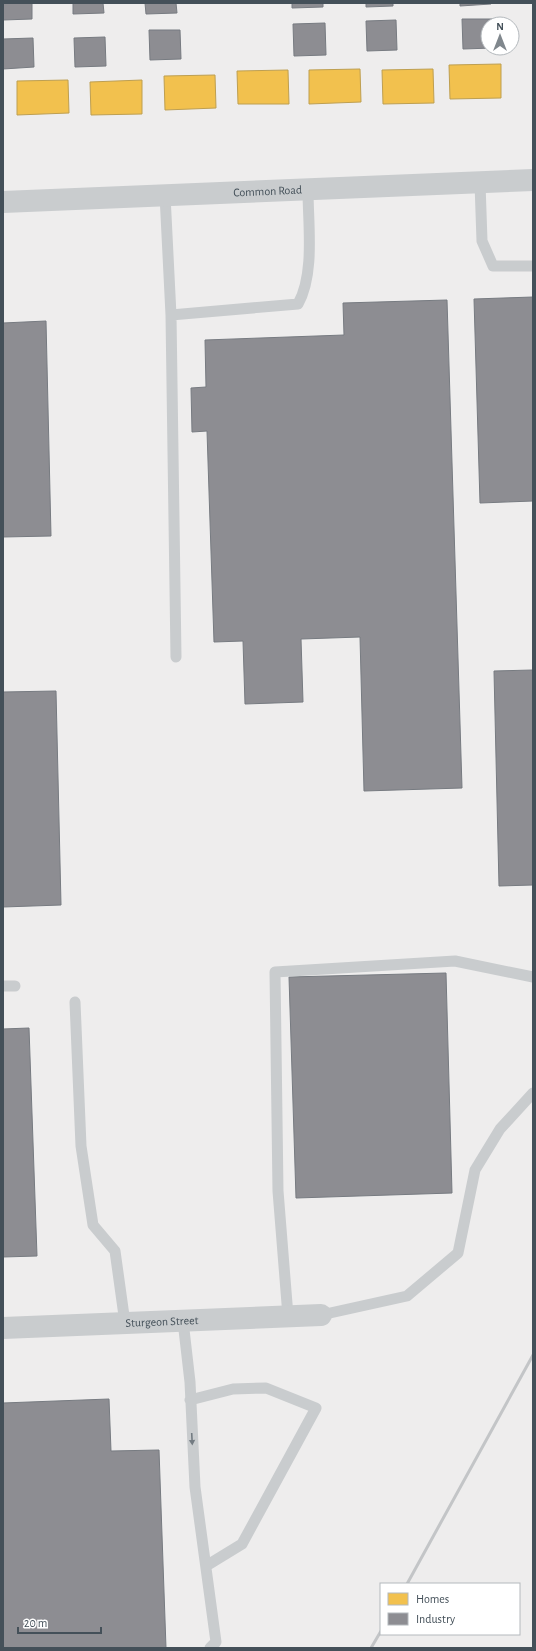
<svg xmlns="http://www.w3.org/2000/svg" width="536" height="1651" viewBox="0 0 536 1651" font-family="'Alegreya Sans',sans-serif">
	<rect width="100%" height="100%" fill="#eeeded"/>
	<path fill="#f2c14e" stroke="#be9f51" d="M501 64V98L450 99 449 65Z
		M360 69 361 102 309 104V70Z
		M433 69 434 103 383 104 382 70Z
		M288 70 289 104H238L237 71Z
		M215 75 216 108 165 110 164 76Z
		M68 80 69 113 17 115V81Z
		M142 80V114L91 115 90 82Z"/>
	<path fill="#8d8d92" stroke="#777b81" d="M3 3H32V19L3 20Z
		M73 3H103L104 13 73 14Z
		M145 3H176L177 13 146 14Z
		M292 3H323V7L292 8Z
		M366 3H393V6L366 7Z
		M460 3H491V4L460 6Z
		M462 19H493V24H488V48H492L463 49Z
		M396 20 397 50 367 51 366 21Z
		M325 23 326 55 294 56 293 24Z
		M149 30H180L181 59 150 60Z
		M105 37 106 66 75 67 74 38Z
		M33 38 34 67 3 69V39Z
		M533 297V501L480 503 474 299Z
		M447 300 462 788 364 791 360 637 301 639 303 702 245 704 243 641 214 642 207 431 192 432 191 388 206 387 205 340 344 335 343 303Z
		M46 321 51 536 3 537V323Z
		M533 670V885L499 886 494 671Z
		M56 691 61 905 3 907V692Z
		M446 973 452 1193 296 1198 289 977Z
		M29 1028 37 1256 3 1257V1029Z
		M109 1399 111 1451 159 1450 166 1648H3V1403Z"/>
	<g fill="none" stroke-linecap="round" stroke-linejoin="round">
		<path stroke="#c9ccce" stroke-width="11" d="M480 183 482 241 493 266H533
			M165 195 171 315 176 657
			M171 315 298 304C315 274 308 224 308 190
			M3 986H15
			M75 1002 81 1146 93 1225 115 1251 125 1323
			M321 1315 407 1296 458 1253 475 1170 500 1129 533 1093
			M288 1316 278 1191 275 972 455 961 533 977
			M183 1321 190 1382 195 1487 216 1642 210 1648
			M190 1400 233 1389 266 1388 316 1408 242 1544 206 1566"/>
		<path stroke="#c9ccce" stroke-width="22" id="s1" d="M3 1328 321 1315"/>
		<path stroke="#c9ccce" stroke-width="22" id="s2" d="M3 202 533 180"/>
		<path stroke="#c3c5c7" stroke-width="3" d="M407 1584 533 1355
			M371 1648 381 1631"/>
	</g>
	<defs><path id="oneway-solid" d="M-6-.8H1V-3.2L6.5 0L1 3.2V.8H-6Z"/></defs>
	<use fill="#737b82" href="#oneway-solid" transform="translate(192 1439) rotate(87)"/>
	<g text-anchor="middle" dominant-baseline="central" stroke-width="4" stroke-linejoin="round" paint-order="stroke">
		<g font-size="12" fill="#445059" stroke="#fff">
			<text stroke="none"><textPath href="#s2" startOffset="265">Common Road</textPath></text>
			<text stroke="none"><textPath href="#s1" startOffset="159">Sturgeon Street</textPath></text>
		</g>
	</g>
	<rect width="536" height="1651" fill="none" stroke="#445059" stroke-width="8"/>
	<rect x="380" y="1583" width="140" height="52" fill="#ffffff" stroke="#b4b9bd"/>
	<rect x="388" y="1593" width="20" height="12" fill="#f2c14e" stroke="#b4b9bd"/>
	<text x="416" y="1603" font-size="12" fill="#445059">Homes</text>
	<rect x="388" y="1613" width="20" height="12" fill="#8d8d92" stroke="#b4b9bd"/>
	<text x="416" y="1623" font-size="12" fill="#445059">Industry</text>
	<g transform="translate(500 36)"><circle r="19" fill="#ffffff" stroke="#b4b9bd"/>
	<path d="M0-3L7 15L0 10L-7 15Z" fill="#80878d"/>
	<text y="-6" font-size="11" font-weight="bold" text-anchor="middle" fill="#445059">N</text>
	</g>
	<path d="M18 1627v6h83v-6" fill="none" stroke="#445059" stroke-width="2"/>
	<text x="24" y="1627" font-size="12" fill="#445059" stroke="#ffffff" stroke-width="3" paint-order="stroke">20 m</text>
</svg>
